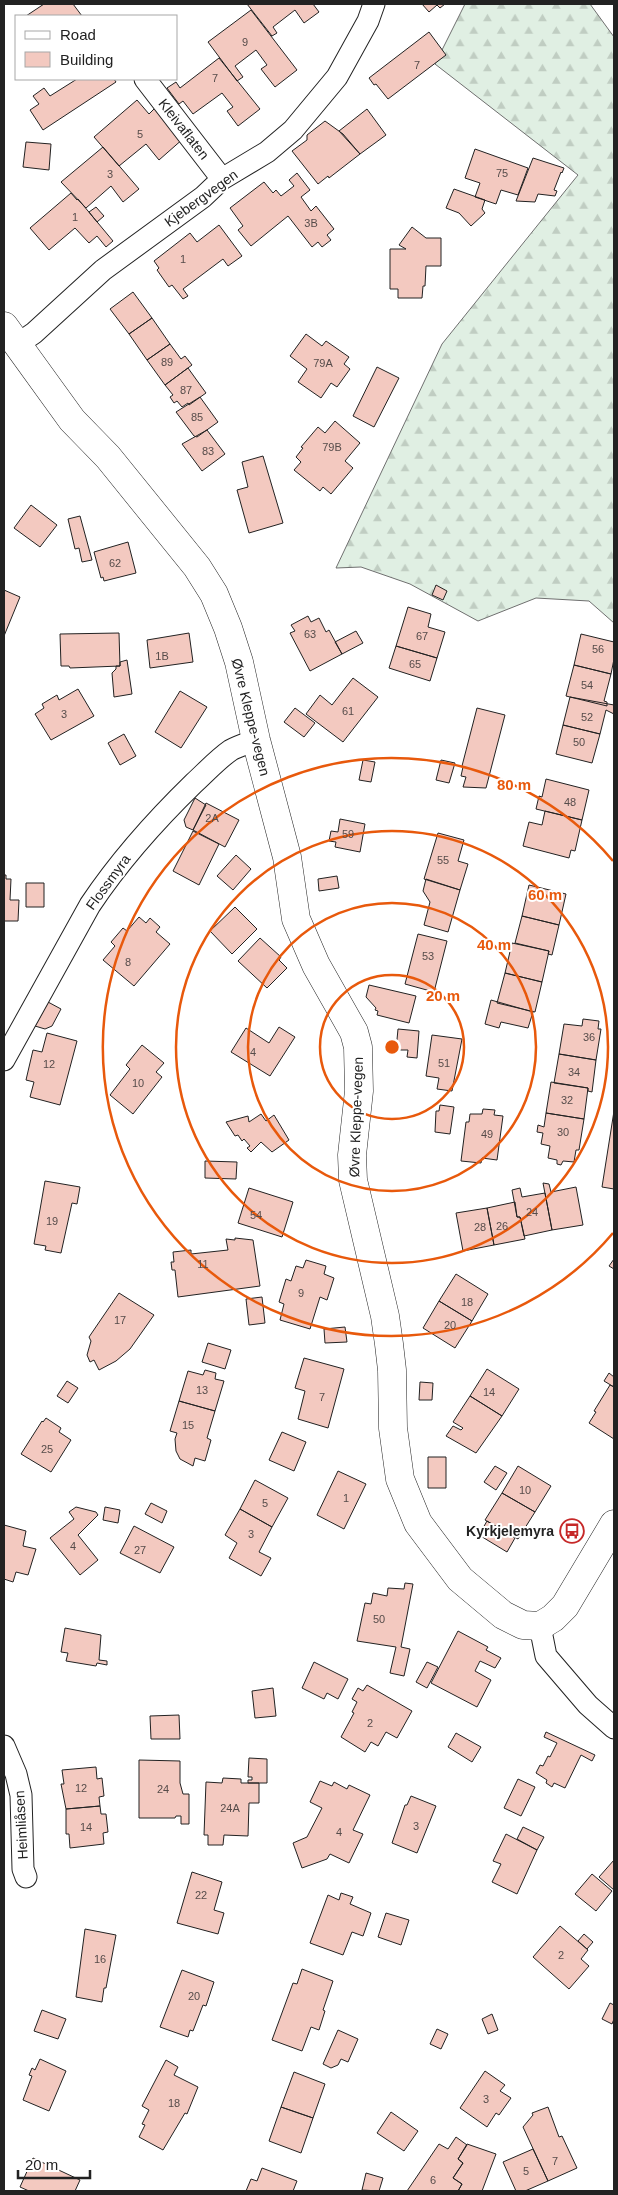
<svg xmlns="http://www.w3.org/2000/svg" width="618" height="2195" viewBox="0 0 618 2195" font-family="Arial,sans-serif">
	<defs>
		<pattern id="forest-firs" width="22" height="20" patternUnits="userSpaceOnUse" patternTransform="scale(1.25)"><rect width="22" height="20" fill="#e0efe3"/><path d="M5 1l3.5 6h-7zM16 11l3.5 6h-7z" fill="#c0cdc2"/></pattern>
	</defs>
	<rect width="100%" height="100%" fill="#fff"/>
	<path fill="url(#forest-firs)" stroke="#6f6f6f" d="M465 4H590L614 37V623L589 601 536 598 478 621 410 584 361 567 336 568 442 344 578 175 435 64Z"/>
	<path fill="#f3c9c0" stroke="#222" d="M44 4H73L82 16H26Z
		M247 4H313L319 12 304 23 295 10 273 27 277 33 272 36Z
		M422 4H445L440 8 437 5 429 12Z
		M251 10 297 70 275 87 261 69 267 65 256 50 235 66 243 77 237 81 208 42Z
		M429 32 446 55 388 99 376 84 374 85 369 78Z
		M219 58 260 109 238 126 227 111 233 107 222 93 193 114 183 101 179 104 167 88 176 82 180 88Z
		M77 79H114L116 82 43 130 30 110 39 104 33 96 44 88 50 96Z
		M137 100 149 114 157 106 184 138 159 160 146 144 119 166 94 137Z
		M367 109 386 135 360 154 339 131Z
		M325 121 343 134 360 154 329 178 328 176 318 184 292 151 307 140V135Z
		M26 142 51 144 49 170 23 167Z
		M103 147 139 189 123 202 111 186 86 208 61 182Z
		M475 149 528 168 518 195 501 190 496 204 475 197 480 183 465 178Z
		M533 158 564 168 562 173 561 172 554 190 557 191 555 196 538 194 535 202 516 201Z
		M297 173 310 190 301 197 311 211 316 206 334 229 327 235 331 240 322 247 318 242 312 247 288 216 251 246 238 230 243 226 230 208 264 182 273 193 276 190 281 196 294 186 289 180Z
		M454 189 485 200 482 209 485 213 471 226 459 213 446 208Z
		M71 193 77 200 78 199 113 241 106 247 97 236 89 243 75 228 49 250 30 228Z
		M96 207 104 216 97 222 89 212Z
		M219 225 242 256 228 266 223 259 183 289 188 296 183 299 172 285 169 287 157 270 159 268 154 261 190 233 197 242Z
		M412 227 426 238H441V266H426L425 286H423L422 298H398V289H390V249H406L399 245Z
		M133 292 152 318 129 334 110 309Z
		M152 318 170 344 147 360 129 334Z
		M306 334 322 346 326 341 349 357 344 364 350 369 337 387 331 383 321 398 298 382 307 369 290 356Z
		M170 344 181 359 185 356 192 365 165 385 147 360Z
		M377 367 399 378 374 427 353 416Z
		M188 368 206 393 189 405 188 403 182 407 177 401 174 403 170 397 173 395 165 385Z
		M200 397 218 422 197 437 194 436 176 412Z
		M335 421 360 443 345 461 353 468 331 494 323 487 320 491 294 470 301 462 296 457 303 448 301 447 318 427 325 433Z
		M207 430 225 454 202 471 182 444Z
		M263 456 283 523 249 533 237 490 248 487 242 462Z
		M31 505 57 525 40 547 14 528Z
		M80 516 92 560 82 562 79 548 75 549 68 519Z
		M128 542 136 573 104 581 103 577 101 578 94 552Z
		M436 585 447 591 443 600 432 595Z
		M4 590 20 597 4 636Z
		M408 607 431 614 428 627 445 632 437 658 396 646Z
		M308 616 311 622 319 618 326 632 329 630 342 654 310 671 290 633 295 631 291 625Z
		M356 631 363 643 342 654 335 642Z
		M119 633 120 666 70 668 69 666H61L60 634Z
		M189 633 193 662 150 668 147 640Z
		M581 634 614 642V659L611 674 574 665Z
		M396 646 437 658 430 681 389 668Z
		M127 660 132 694 114 697 112 673 116 669V666H120V662Z
		M574 665 611 674 604 701 607 702V706L566 696Z
		M353 678 378 697 343 742 306 714 320 695 332 705Z
		M78 689 94 716 51 740 35 714 44 708 42 704 57 695 59 700Z
		M180 691 207 707 181 748 155 732Z
		M570 697 614 705V714L606 710 600 734 563 725Z
		M295 708 315 723 304 737 284 722Z
		M477 708 505 715 486 788 463 787 466 777 461 776 463 767 462 766Z
		M563 725 600 734 592 763 556 754Z
		M124 734 136 756 120 765 108 743Z
		M363 760 375 762 371 782 359 780Z
		M441 760 455 763 449 783 436 780Z
		M546 779 589 790 582 820 536 809 539 796 542 797Z
		M195 798 206 805 193 830 186 827 184 820Z
		M206 803 239 820 225 847 193 830Z
		M545 811 582 820 575 851 571 850 569 858 523 846 529 822 542 825Z
		M340 819 365 824 360 852 335 847 336 842 329 841 331 831 338 832Z
		M193 831 219 844 199 885 173 871Z
		M438 833 464 840 458 861 468 864 460 890 424 879Z
		M236 855 251 869 233 890 217 876Z
		M4 875H6V879H11L10 900H19L18 921H4Z
		M337 876 339 888 319 891 318 879Z
		M426 879 460 890 448 932 424 925 430 902 423 891Z
		M26 883H44V907H26Z
		M529 885 566 894 559 925 522 916Z
		M235 907 257 929 232 954 210 931Z
		M522 916 559 925 552 955 548 954 549 951 515 943Z
		M139 917 146 923 150 918 160 927 156 932 170 944 134 986 103 960 115 946 111 942 123 928 127 931Z
		M418 934 447 941 434 992 405 984Z
		M260 938 281 957 279 960 287 968 267 988 238 961Z
		M512 943 549 951 542 982 505 973Z
		M505 973 542 982 535 1012 497 1003Z
		M369 985 416 996 409 1023 377 1015 378 1011 375 1010 376 1008 366 997Z
		M491 1000 533 1012 528 1028 501 1022 499 1028 485 1024Z
		M48 1002 61 1009 52 1026 45 1029 35 1026Z
		M583 1019 599 1021 598 1029H601L596 1060 559 1054 564 1024 582 1026Z
		M279 1027 295 1037 270 1076 231 1052 246 1028 269 1043Z
		M398 1029 419 1031 417 1058 407 1057 408 1050H396Z
		M47 1033 77 1041 60 1105 30 1097 34 1082 26 1080 33 1050 42 1052Z
		M432 1035 462 1039 452 1091 437 1089 439 1078 426 1076Z
		M142 1045 164 1063 156 1072 162 1077 133 1114 110 1095 130 1069 126 1065Z
		M559 1054 596 1060 592 1092 588 1091V1088L554 1083Z
		M551 1082 588 1088 584 1119 546 1113Z
		M440 1105 454 1107 450 1134 435 1132 436 1111H439Z
		M483 1109 495 1110 494 1115 503 1116 497 1160 482 1158 481 1163 461 1161 466 1122H469L470 1114H482Z
		M614 1111V1189L602 1187Z
		M546 1113 584 1119 579 1150H576L574 1162 563 1161 561 1165 557 1164V1160L548 1158 550 1146 541 1144 543 1133 537 1132 538 1125 544 1127Z
		M261 1114 266 1121 274 1115 289 1140 272 1152 261 1142 251 1152 247 1148 250 1146 244 1139 242 1141 238 1135 235 1136 226 1122 248 1116 249 1122Z
		M205 1161 237 1162 236 1179 205 1178Z
		M45 1181 80 1187 77 1204 72 1203 61 1253 45 1250 46 1246 34 1244Z
		M543 1183 549 1184 551 1192 576 1187 583 1225 552 1230Z
		M249 1188 293 1202 282 1237 238 1223Z
		M520 1188 522 1197 545 1193 552 1230 524 1236 520 1217H517L512 1190Z
		M515 1202 517 1217H520L525 1239 494 1245 487 1208Z
		M487 1208 494 1245 463 1251 456 1213Z
		M235 1238 253 1240 260 1286 178 1297 175 1270H172L171 1262H174L173 1252 191 1250V1254L228 1250 226 1239 235 1240Z
		M614 1259V1269L609 1266Z
		M306 1260 326 1266 324 1274 334 1278 327 1300 320 1297 310 1329 280 1320 284 1304 279 1302 286 1279 291 1281 296 1266 303 1268Z
		M456 1274 488 1294 472 1321 439 1301Z
		M119 1293 154 1315 130 1349 116 1361 99 1370 94 1360 90 1362 87 1355 91 1341 89 1337Z
		M262 1297 265 1323 249 1325 246 1299Z
		M439 1301 472 1321 455 1348 423 1328Z
		M345 1327 347 1342 325 1343 324 1329Z
		M208 1343 231 1350 225 1369 202 1362Z
		M304 1358 344 1369 328 1428 298 1419 305 1391 295 1388Z
		M487 1369 519 1389 502 1416 470 1396Z
		M205 1370 216 1373 215 1379 224 1381 215 1411 179 1401 188 1371 203 1375Z
		M609 1373 614 1377V1387L604 1381Z
		M67 1381 78 1388 68 1403 57 1396Z
		M420 1382 433 1383 432 1400H419Z
		M610 1385 614 1387V1439L589 1423 596 1412 594 1411Z
		M470 1396 502 1416 476 1453 446 1436 453 1426 461 1430 463 1428 453 1422Z
		M179 1401 215 1411 207 1438 211 1440 205 1461 195 1458 193 1466 180 1459 176 1451 175 1439 177 1433 170 1431Z
		M46 1418 61 1428 59 1432 71 1440 51 1472 21 1454 42 1421 43 1422Z
		M282 1432 306 1442 294 1471 269 1460Z
		M428 1457H446V1488H428Z
		M495 1466 507 1473 496 1490 484 1482Z
		M518 1466 551 1486 535 1512 502 1493Z
		M338 1471 366 1484 344 1529 317 1515Z
		M255 1480 288 1498 272 1527 240 1509Z
		M502 1493 535 1512 518 1539 485 1520Z
		M151 1503 167 1511 162 1523 145 1514Z
		M76 1507 96 1512 98 1515 78 1535 98 1560 80 1575 50 1538 74 1519 69 1512Z
		M105 1507 120 1510 118 1523 103 1520Z
		M240 1509 272 1527 259 1552 271 1558 261 1576 229 1558 237 1543 225 1535Z
		M487 1521 515 1538 507 1552 479 1535Z
		M4 1525 26 1531 23 1546 36 1549 28 1575 16 1572 13 1582 4 1579Z
		M134 1526 174 1547 160 1573 120 1553Z
		M405 1583 413 1584 401 1647 410 1649 404 1676 390 1673 396 1647 357 1641 365 1603 371 1604 373 1593 387 1596 388 1588 404 1589Z
		M65 1628 101 1635 99 1660 107 1661V1665L97 1663 96 1666 66 1661 68 1653 61 1652Z
		M458 1631 488 1647 486 1650 501 1658 495 1668 480 1661 475 1671 491 1680 477 1707 431 1683Z
		M314 1662 348 1679 338 1699 327 1693 324 1699 302 1688Z
		M427 1662 438 1667 427 1688 416 1682Z
		M367 1685 412 1711 397 1738 386 1732 378 1746 371 1742 365 1752 341 1737 354 1713 352 1712 357 1702 352 1699 358 1688 363 1691Z
		M273 1688 276 1716 255 1718 252 1691Z
		M179 1715 180 1739H151L150 1716Z
		M546 1732 595 1755 592 1761 581 1755 565 1788 554 1783 552 1787 546 1783 547 1780 536 1773 540 1765 543 1766 548 1756 550 1757 557 1743 544 1737Z
		M456 1733 481 1747 472 1762 448 1747Z
		M249 1758 267 1759V1783H248V1780H252V1777H248Z
		M139 1760 180 1761V1783L183 1794H189V1824H181V1816H176L175 1818H139Z
		M96 1767 97 1779 102 1778 104 1796 99 1797 100 1806 66 1809 61 1784H64L62 1770Z
		M223 1778 241 1779V1783H259V1803H249L248 1836 224 1835 223 1845H208V1835H204L206 1782 222 1783Z
		M518 1779 535 1787 521 1816 504 1808Z
		M320 1781 332 1786 334 1782 347 1789 349 1785 370 1795 353 1830 363 1834 349 1863 330 1854 327 1859 302 1868 293 1843 307 1837 322 1808 310 1802Z
		M411 1796 436 1806 417 1853 392 1843 405 1805H407Z
		M100 1806 101 1814H106L108 1832 103 1833 104 1844 70 1848 69 1834H66V1809Z
		M523 1827 544 1837 537 1850 517 1839Z
		M506 1834 537 1850 517 1894 492 1882 501 1864 493 1861Z
		M614 1860V1890L599 1877Z
		M192 1872 222 1882 214 1910 224 1913 218 1934 177 1923Z
		M592 1874 612 1891 596 1911 575 1894Z
		M341 1893 353 1897 350 1904 371 1913 363 1936 352 1932 343 1955 310 1943 328 1895 339 1900Z
		M386 1913 409 1920 401 1945 378 1937Z
		M560 1926 588 1950 581 1959 589 1966 569 1989 533 1957Z
		M85 1929 116 1935 106 1988H104L102 2002 76 1997Z
		M584 1934 593 1942 587 1949 578 1941Z
		M302 1969 333 1981 323 2010 325 2011 319 2030 311 2027 302 2051 272 2040 293 1983 297 1984Z
		M182 1970 214 1982 206 2006 203 2005 193 2031 190 2030 188 2037 160 2027Z
		M610 2003 614 2005V2019L612 2024 602 2019Z
		M42 2010 66 2019 58 2039 34 2031Z
		M492 2014 498 2030 488 2034 482 2019Z
		M437 2029 448 2034 441 2049 430 2044Z
		M338 2030 358 2039 348 2062 341 2059 338 2065 331 2068 323 2064Z
		M40 2059 66 2071 49 2111 23 2100 32 2076 29 2075 32 2068 35 2070Z
		M166 2060 178 2067 174 2075 198 2087 187 2114 185 2113 163 2150 139 2137 145 2125 142 2124 149 2110 142 2106Z
		M485 2071 505 2085 500 2091 511 2098 499 2115 496 2113 487 2127 460 2108Z
		M294 2072 325 2084 313 2118 281 2107Z
		M281 2107 313 2118 301 2153 269 2141Z
		M548 2107 559 2137 562 2136 577 2168 548 2181 523 2127 533 2115 532 2113Z
		M391 2112 418 2131 404 2151 377 2133Z
		M456 2137 467 2145 458 2159 463 2163 453 2178 462 2184 458 2191H407L439 2144 448 2149Z
		M467 2144 496 2154 482 2191H458L462 2184 453 2178 463 2163 458 2159Z
		M533 2149 548 2181 525 2191H516L503 2162Z
		M33 2158 80 2180 75 2191H29L20 2187Z
		M262 2168 297 2181 293 2191H246L251 2179 257 2181Z
		M366 2173 383 2178 379 2191 362 2190Z"/>
	<g fill="none" stroke-linecap="round" stroke-linejoin="round">
		<g stroke="#222" stroke-width="23">
			<path id="street" d="M145 79 222 179
				M18 344 34 333 103 270 203 197 222 179 267 152 293 130 337 77 368 21 374 4
				M4 1060 90 905C120 860 156 820 194 783 206 772 218 759 231 750 238 746 248 743 256 740
				M540 1626 546 1656 588 1705 614 1728
				M4 1746 16 1774 21 1795 23 1869 26 1877"/>
		</g>
		<g stroke="#222" stroke-width="29">
			<path id="secondary" d="M4 326 72 420 108 457 197 567 214 594 228 628 239 662 256 740 287 857 296 919 316 965 354 1032 358 1047 359 1091 352 1155 353 1180 385 1316 389 1344 392 1370 393 1428 400 1479 418 1523 460 1579 503 1615 523 1625 540 1626 553 1618 565 1606 614 1524"/>
		</g>
		<use href="#street" stroke="#fff" stroke-width="21"/>
		<use href="#secondary" stroke="#fff" stroke-width="28"/>
	</g>
	<g fill="none" stroke="#e8590c" stroke-width="2.5">
		<circle cx="392" cy="1047" r="72"/>
		<circle cx="392" cy="1047" r="144"/>
		<circle cx="392" cy="1047" r="216"/>
		<path d="M613 1233A289 289 0 1 1 613 861"/>
	</g>
	<defs>
		<g id="bus-ring" transform="scale(1.25)"><circle r="9.5" fill="#fff" stroke="#c62828" stroke-width="1.5"/><path d="M-5-6H5V4H4V6H2V4H-2V6H-4V4H-5ZM-3.5-4V0h7V-4ZM-3.5 1.2v1.5H-2V1.2ZM2 1.2v1.5H3.5V1.2Z" fill="#c62828"/></g>
	</defs>
	<g fill-rule="evenodd">
		<use href="#bus-ring" x="572" y="1531"/>
	</g>
	<g text-anchor="middle" dominant-baseline="central" stroke-width="4" stroke-linejoin="round" paint-order="stroke">
		<g font-size="11" fill="#564c4a">
			<text x="245" y="42">9</text>
			<text x="417" y="65">7</text>
			<text x="215" y="78">7</text>
			<text x="140" y="134">5</text>
			<text x="502" y="173">75</text>
			<text x="110" y="174">3</text>
			<text x="75" y="217">1</text>
			<text x="311" y="223">3B</text>
			<text x="183" y="259">1</text>
			<text x="167" y="362">89</text>
			<text x="323" y="363">79A</text>
			<text x="186" y="390">87</text>
			<text x="197" y="417">85</text>
			<text x="332" y="447">79B</text>
			<text x="208" y="451">83</text>
			<text x="115" y="563">62</text>
			<text x="310" y="634">63</text>
			<text x="422" y="636">67</text>
			<text x="598" y="649">56</text>
			<text x="162" y="656">1B</text>
			<text x="415" y="664">65</text>
			<text x="587" y="685">54</text>
			<text x="348" y="711">61</text>
			<text x="64" y="714">3</text>
			<text x="587" y="717">52</text>
			<text x="579" y="742">50</text>
			<text x="570" y="802">48</text>
			<text x="212" y="818">2A</text>
			<text x="348" y="834">59</text>
			<text x="443" y="860">55</text>
			<text x="428" y="956">53</text>
			<text x="128" y="962">8</text>
			<text x="589" y="1037">36</text>
			<text x="253" y="1052">4</text>
			<text x="444" y="1063">51</text>
			<text x="49" y="1064">12</text>
			<text x="574" y="1072">34</text>
			<text x="138" y="1083">10</text>
			<text x="567" y="1100">32</text>
			<text x="563" y="1132">30</text>
			<text x="487" y="1134">49</text>
			<text x="532" y="1212">24</text>
			<text x="256" y="1215">54</text>
			<text x="52" y="1221">19</text>
			<text x="502" y="1226">26</text>
			<text x="480" y="1227">28</text>
			<text x="203" y="1264">11</text>
			<text x="301" y="1293">9</text>
			<text x="467" y="1302">18</text>
			<text x="120" y="1320">17</text>
			<text x="450" y="1325">20</text>
			<text x="202" y="1390">13</text>
			<text x="489" y="1392">14</text>
			<text x="322" y="1397">7</text>
			<text x="188" y="1425">15</text>
			<text x="47" y="1449">25</text>
			<text x="525" y="1490">10</text>
			<text x="346" y="1498">1</text>
			<text x="265" y="1503">5</text>
			<text x="251" y="1534">3</text>
			<text x="73" y="1546">4</text>
			<text x="140" y="1550">27</text>
			<text x="379" y="1619">50</text>
			<text x="370" y="1723">2</text>
			<text x="81" y="1788">12</text>
			<text x="163" y="1789">24</text>
			<text x="230" y="1808">24A</text>
			<text x="416" y="1826">3</text>
			<text x="86" y="1827">14</text>
			<text x="339" y="1832">4</text>
			<text x="201" y="1895">22</text>
			<text x="561" y="1955">2</text>
			<text x="100" y="1959">16</text>
			<text x="194" y="1996">20</text>
			<text x="486" y="2099">3</text>
			<text x="174" y="2103">18</text>
			<text x="555" y="2161">7</text>
			<text x="526" y="2171">5</text>
			<text x="433" y="2180">6</text>
		</g>
		<g font-size="14" fill="#222" stroke="#fff">
			<text transform="translate(184 129) rotate(52)">Kleivaflaten</text>
			<text transform="translate(201 198) rotate(-36)">Kjebergvegen</text>
			<text transform="translate(251 717) rotate(76)">Øvre Kleppe-vegen</text>
			<text transform="translate(108 882) rotate(-54)">Flossmyra</text>
			<text transform="translate(356 1117) rotate(-88)">Øvre Kleppe-vegen</text>
			<text transform="translate(21 1825) rotate(-93)">Heimliåsen</text>
		</g>
		<g font-size="14" font-weight="bold" fill="#222" stroke="#fff" text-anchor="end">
			<text x="554" y="1531">Kyrkjelemyra</text>
		</g>
	</g>
	<circle cx="392" cy="1047" r="8" fill="#e8590c" stroke="#fff" stroke-width="2.5"/>
	<g font-size="15" text-anchor="middle" font-weight="bold" fill="#e8590c" stroke="#fff" stroke-width="4" stroke-linejoin="round" paint-order="stroke">
		<text x="514" y="790">80 m</text>
		<text x="545" y="900">60 m</text>
		<text x="494" y="950">40 m</text>
		<text x="443" y="1001">20 m</text>
	</g>
	<rect width="618" height="2195" fill="none" stroke="#222222" stroke-width="10"/>
	<rect x="15" y="15" width="162" height="65" fill="#ffffff" stroke="#a7a7a7"/>
	<rect x="25" y="31" width="25" height="8" fill="#ffffff" stroke="#a7a7a7"/>
	<text x="60" y="40" font-size="15" fill="#222222">Road</text>
	<rect x="25" y="52" width="25" height="15" fill="#f3c9c0" stroke="#a7a7a7"/>
	<text x="60" y="65" font-size="15" fill="#222222">Building</text>
	<path d="M18 2170v8h72v-8" fill="none" stroke="#222222" stroke-width="2.5"/>
	<text x="25" y="2170" font-size="15" fill="#222222" stroke="#ffffff" stroke-width="4" paint-order="stroke">20 m</text>
</svg>
